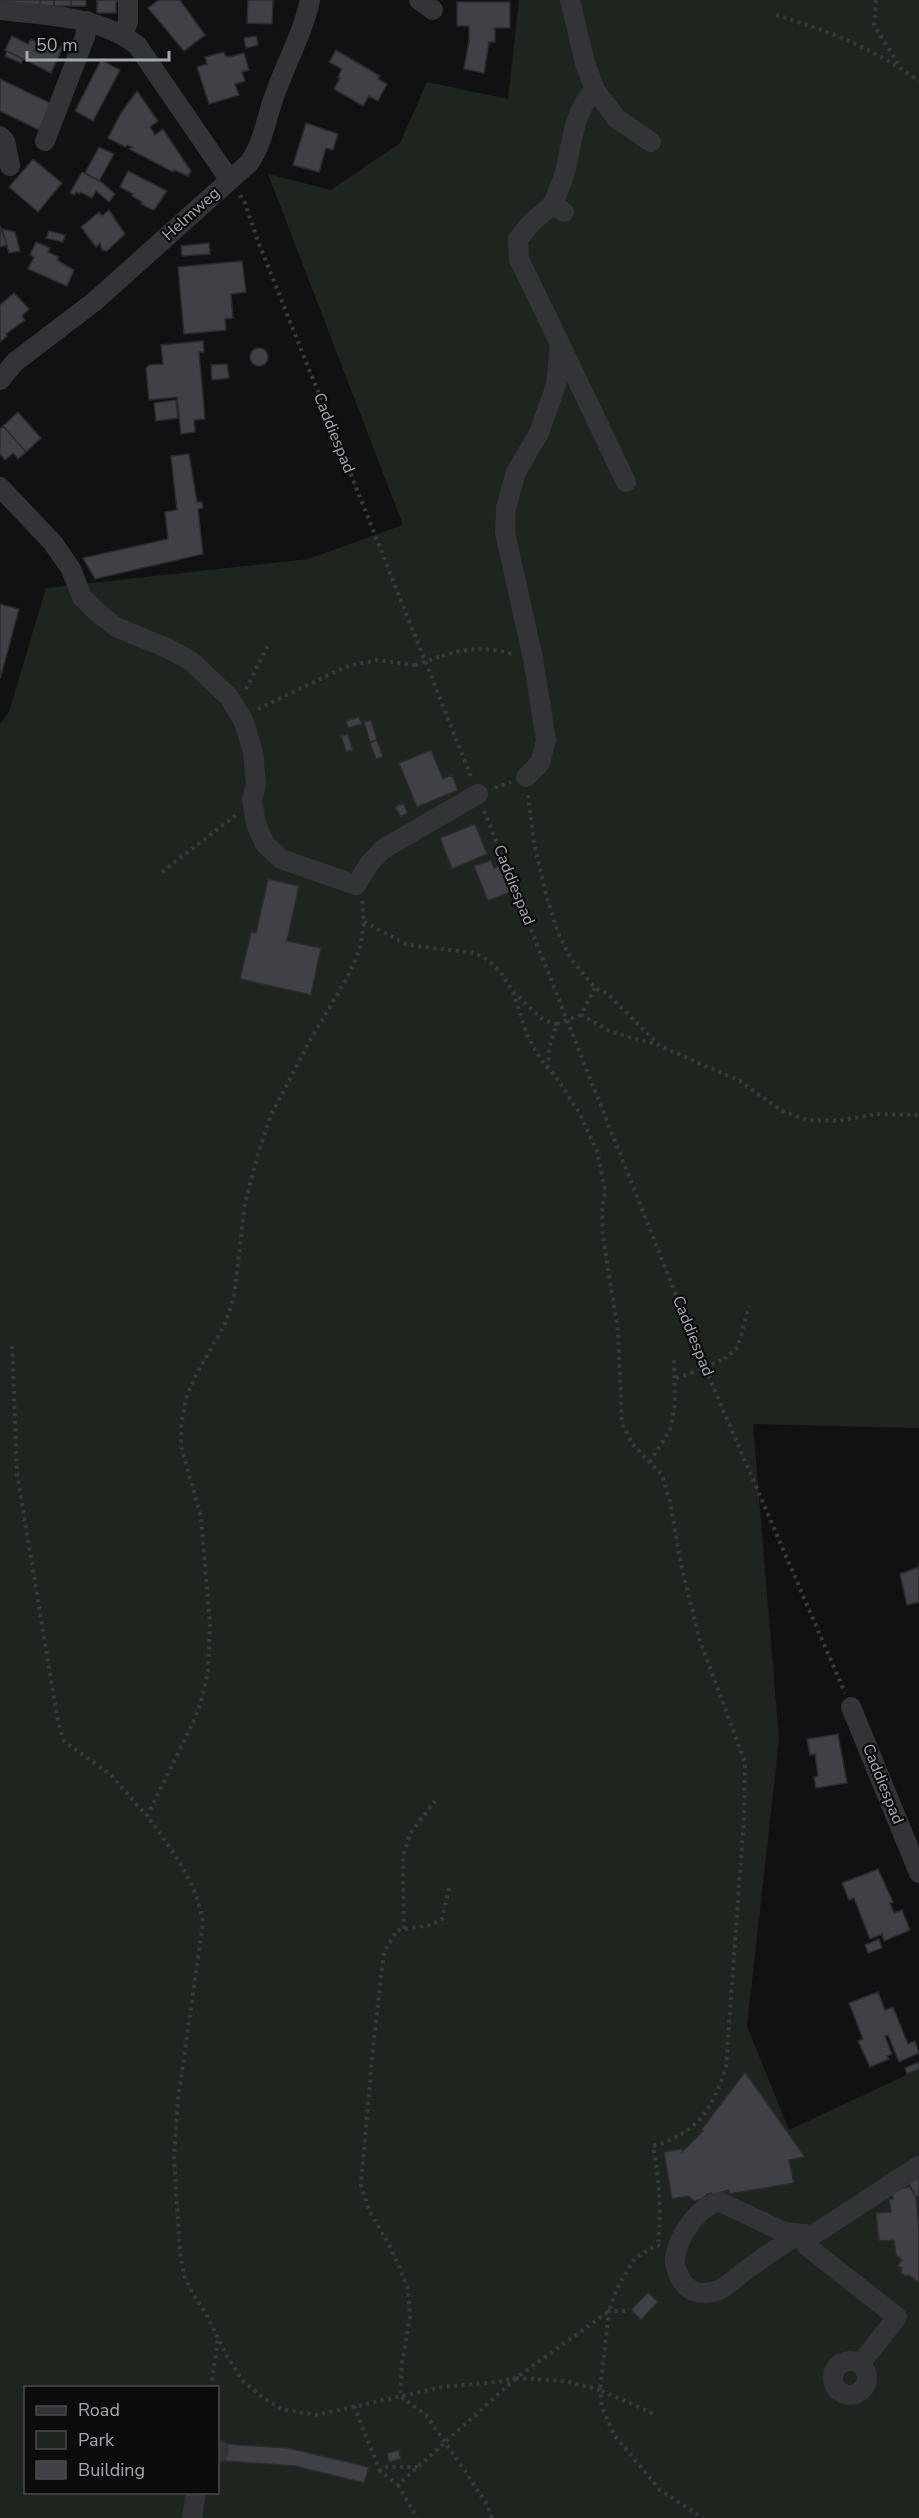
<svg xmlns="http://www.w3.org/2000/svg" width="919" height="2518" viewBox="0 0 919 2518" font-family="'Nunito Sans',sans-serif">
	<rect width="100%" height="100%" fill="#111113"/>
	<path fill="#1e251e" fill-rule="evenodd" d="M519 0H919V1428L753 1424 779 1740 747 2026 789 2130 919 2069V2518H0V724L9 712 46 588 308 559 403 525 268 174 331 190 400 143 427 82 508 99ZM26 2388H218V2492H26Z"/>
	<path fill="#404146" stroke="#2b2b2f" stroke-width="1.5" d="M0 0H40V6L0 1Z
		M40 0H54V6H40Z
		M54 0H71V6H54Z
		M71 0H86V6H71Z
		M97 0H124V2H116V13H97Z
		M159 0H180L205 35 184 51 148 8Z
		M248 0H273L272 24 247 23Z
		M457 2H510V28H495V42H489L484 73 464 69 469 41V26H457Z
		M12 36 28 44 31 39 43 45 44 42 59 49 61 46 63 47 51 73 5 50Z
		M256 36 258 45 246 48 244 38Z
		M336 50 380 76 378 79 387 84 378 101 369 96 363 106 334 89 340 78 338 77 342 69 329 62Z
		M7 51 23 59 21 63 5 56Z
		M224 52 225 56 229 57 244 53 249 70 242 72 245 81 235 84 239 95 209 104 197 67 207 64 205 57Z
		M101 60 120 70 93 121 75 111Z
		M0 79 52 104 39 130 0 111Z
		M137 91 158 121 150 127 155 135 163 129 191 171 188 176 174 170 173 172 129 149 132 147 128 145 125 147 108 138 121 113Z
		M306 123 338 134 333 150 326 148 319 172 293 165Z
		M99 147 114 154 99 181 85 173Z
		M33 159 62 183 38 212 9 187Z
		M128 171 167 191 155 209 153 210 141 204 142 202 132 196 133 194 120 187Z
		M82 172 100 181 115 194 109 202 96 191 92 198 80 192 79 194 76 192 74 195 70 193Z
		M109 210 125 234 107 251 102 250 100 243 96 247 81 227 99 212 102 216Z
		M0 226 7 245 0 247Z
		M2 229 15 232 20 251 9 253Z
		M49 231 65 235 63 242 46 238Z
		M36 242 50 248 48 252 59 257 57 260 74 270 67 286 28 269 34 257 30 255Z
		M209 243 210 254 182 256 181 246Z
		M242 261 246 292 231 294 233 318 225 319 226 330 184 334 178 267Z
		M14 293 29 309 22 316 25 320 6 334 7 336 0 342V305Z
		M203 341 204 352H199L205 419 194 420 195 432 181 434 177 397 149 400 146 368 149 365 163 364 161 345Z
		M250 357a9 9 0 1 1 18 0a9 9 0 1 1-18 0Z
		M227 364 229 378 212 380 211 365Z
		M176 400 178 418 156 421 154 403Z
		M18 412 41 438 26 452 3 426Z
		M3 426 26 452 18 459 13 453 5 460 0 454V429Z
		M189 454 197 502H202L203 508 198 509 203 554 95 579 83 558 168 539 165 512 177 510 171 456Z
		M0 604 19 609 0 679Z
		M359 717 362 724 348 728 346 721Z
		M371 720 377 740 370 742 364 722Z
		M348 734 353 750 346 752 341 736Z
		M377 740 383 757 376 759 370 743Z
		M431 750 443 779 452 775 458 790 417 807 399 763Z
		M403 803 408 813 401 817 395 807Z
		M475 824 487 854 452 869 440 838Z
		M491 860 494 868 499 866 510 892 488 901 474 866Z
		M268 879 299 886 287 941 321 948 311 995 240 979 251 932 256 933Z
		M919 1562V1602L907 1605 900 1574 919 1567Z
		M838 1734 847 1783 816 1788 814 1777 818 1776 815 1754 810 1755 807 1739Z
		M878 1869 893 1902 890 1903 894 1913 902 1910 910 1930 884 1941 882 1934 870 1939 854 1898 849 1900 842 1883Z
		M879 1939 882 1948 868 1953 865 1945Z
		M878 1992 885 2010 893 2007 908 2044 915 2041 919 2053 899 2062 888 2035 885 2036 892 2054 887 2056 889 2059 870 2067 858 2041 863 2039 849 2003Z
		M919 2062V2069L907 2074 905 2068Z
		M745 2072 805 2157 789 2160 794 2183 729 2194V2190L712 2195 711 2193 707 2194 703 2199 694 2201 688 2196 672 2199 664 2152 682 2149V2152L703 2131 701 2130Z
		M919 2174V2196L916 2197 907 2179Z
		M910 2187 916 2197 919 2227V2283L909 2275 906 2276 901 2273 902 2268 897 2266 902 2260 896 2255 894 2240 879 2241 876 2213 891 2212 889 2199H893L892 2190Z
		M648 2292 658 2302 641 2320 631 2310Z
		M225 2444 288 2448 369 2467 364 2483 295 2466 225 2461Z
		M399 2450 401 2459 389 2462 387 2453Z"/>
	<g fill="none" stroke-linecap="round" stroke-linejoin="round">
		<path stroke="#383b3e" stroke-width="4" stroke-dasharray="3 4.5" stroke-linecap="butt" d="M876 0 874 25 900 67
			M776 15C828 31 874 48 919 81
			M240 195 245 203 256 236 472 779
			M442 656C471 647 485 647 514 654
			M246 689 268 645
			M258 709 345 667 376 660 415 665
			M495 788 511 782
			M528 795 534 843 547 898 559 935 571 959 595 988 608 994 660 1046 740 1081 782 1111 808 1120 837 1121 876 1114 919 1115
			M484 811 705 1368 845 1693
			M162 872 236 815
			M362 901 364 922 360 949 347 978 309 1042 271 1115 257 1157 245 1203 234 1297 226 1322 195 1377 186 1398 181 1426V1446L201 1517 210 1626 208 1671 202 1698 193 1723 147 1816C171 1848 197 1882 203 1923L178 2099 174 2158 180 2254 184 2275 192 2293 204 2310 227 2356 242 2380 262 2397 281 2409 316 2415 442 2387 497 2382 516 2378
			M364 922 408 945 475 953 488 960 501 973 513 992 527 1035 541 1060 556 1077 580 1114 597 1151 605 1190 602 1212 603 1237 618 1331 622 1424 634 1446 662 1475 670 1501 681 1565 699 1638 745 1762 744 1817 726 2067C713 2108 698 2133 653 2146 659 2179 662 2209 658 2242
			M595 988 581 1015 612 1032 658 1045
			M513 992C528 1003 538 1022 557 1024L549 1048 548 1067
			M12 1346 17 1473 58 1722 64 1741 111 1775 147 1816
			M724 1359 738 1347 749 1306
			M676 1378 691 1373
			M650 1462 670 1430 675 1404 674 1359
			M449 1888 442 1919 431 1925 397 1930 384 1952 373 2047 361 2185 369 2210 392 2250 408 2289 410 2317 402 2363 400 2396 426 2415 467 2474 488 2506 492 2518
			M404 1929 403 1856 410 1834 435 1801
			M660 2246 657 2245 635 2258 616 2290 609 2311 516 2378 564 2381 600 2390 602 2407 614 2435 660 2490 703 2518
			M625 2311H609L600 2390 654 2414
			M211 2388 218 2337
			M354 2406 380 2471
			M418 2467H387L380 2471 398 2485 516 2378
			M398 2485 417 2518"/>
		<path stroke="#323437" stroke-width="20" d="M419 0 433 10
			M570 0 585 63 595 90
			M0 10C48 16 97 15 137 45L229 179
			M123 35 128 22V0
			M0 136 5 141 10 166
			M45 141 85 37 87 21
			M553 204C557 193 562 183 565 172 572 145 573 110 595 90L616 118 651 142
			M560 344 519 259 518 239 530 224 553 204 564 212
			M0 380 15 362 95 301 249 163C263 144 266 119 274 97 285 64 303 34 310 0
			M0 487 53 543 71 569 82 597 97 612 116 627 169 649 191 661 229 697 244 722 253 752 256 784 252 800 256 824 265 844 281 859 356 885 369 864 383 849 478 794
			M526 777 540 763 546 740 533 659 505 532 506 508 516 472 539 433 556 385 560 344 626 482
			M851 1707 919 1873
			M798 2234C781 2246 762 2258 745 2271 736 2277 728 2286 719 2290 700 2297 685 2292 678 2273 677 2270 674 2264 675 2260 676 2239 699 2204 720 2202L784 2232 813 2235 919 2166
			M798 2234 808 2247 897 2317 860 2364
			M833 2378a17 17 0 1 1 34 0a17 17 0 1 1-34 0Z
			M218 2453 219 2450
			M192 2518 196 2492"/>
		<path stroke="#383b3e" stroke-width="4" stroke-dasharray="3 4.5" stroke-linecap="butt" d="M415 665 442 656
			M557 1024 581 1015
			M691 1373 724 1359"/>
	</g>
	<g text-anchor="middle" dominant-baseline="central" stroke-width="4.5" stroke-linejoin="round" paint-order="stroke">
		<g font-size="16" fill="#a3a9b3" stroke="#0c0c0d">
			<text transform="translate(191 214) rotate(-42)">Helmweg</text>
			<text transform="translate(334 433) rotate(68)">Caddiespad</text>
			<text transform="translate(514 885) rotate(68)">Caddiespad</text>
			<text transform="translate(693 1336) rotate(68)">Caddiespad</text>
			<text transform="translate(883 1784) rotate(68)">Caddiespad</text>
		</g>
	</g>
	<rect x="24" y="2386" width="195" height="108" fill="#0c0c0d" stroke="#484b4f" stroke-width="1.5"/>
	<rect x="36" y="2406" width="30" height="9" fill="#323437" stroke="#484b4f" stroke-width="1.5"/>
	<text x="78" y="2416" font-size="18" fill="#a3a9b3">Road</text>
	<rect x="36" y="2431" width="30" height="18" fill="#1e251e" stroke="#484b4f" stroke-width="1.5"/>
	<text x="78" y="2446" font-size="18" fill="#a3a9b3">Park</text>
	<rect x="36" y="2461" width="30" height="18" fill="#404146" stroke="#484b4f" stroke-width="1.5"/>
	<text x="78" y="2476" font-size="18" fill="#a3a9b3">Building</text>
	<path d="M27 51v9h142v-9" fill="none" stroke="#a3a9b3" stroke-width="3"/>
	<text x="36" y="51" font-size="18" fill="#a3a9b3" stroke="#0c0c0d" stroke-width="4.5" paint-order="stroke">50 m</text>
</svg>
